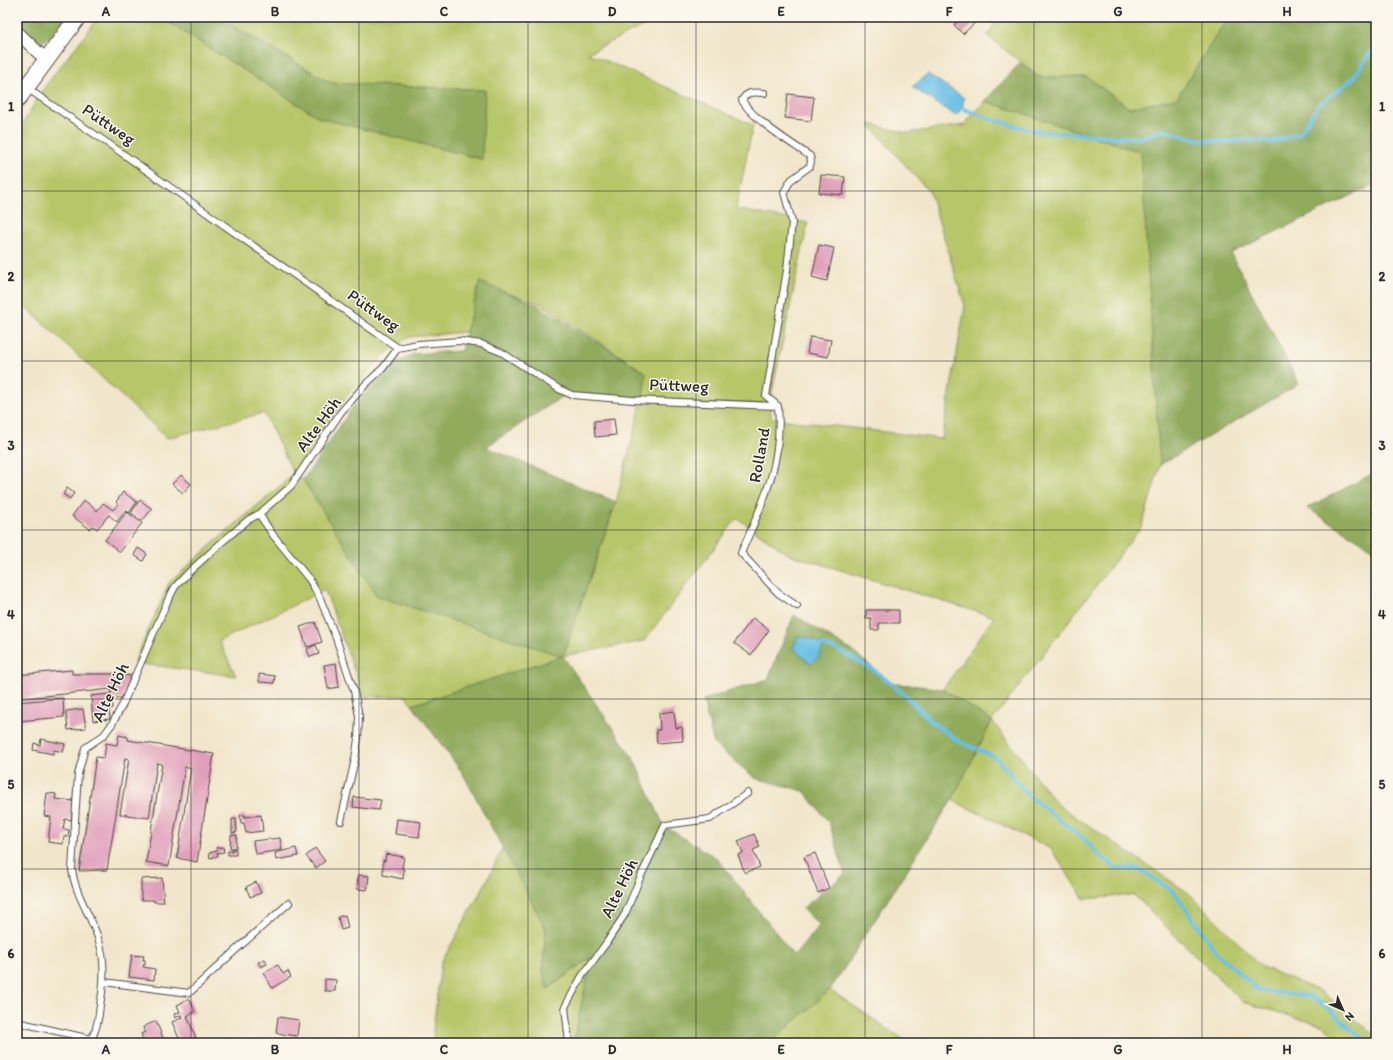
<svg xmlns="http://www.w3.org/2000/svg" width="1393" height="1060" viewBox="0 0 1393 1060" font-family="Itim,sans-serif">
	<rect width="100%" height="100%" fill="#fbf7ec"/>
	<filter id="ink" filterUnits="userSpaceOnUse"><feTurbulence type="fractalNoise" baseFrequency=".025" numOctaves="2"/><feDisplacementMap in="SourceGraphic" scale="8" xChannelSelector="R" yChannelSelector="G"/><feConvolveMatrix kernelMatrix="1 2 1 2 8 2 1 2 1" color-interpolation-filters="sRGB"/></filter>
	<filter id="wash" filterUnits="userSpaceOnUse"><feTurbulence type="fractalNoise" baseFrequency=".012" numOctaves="4" result="noise"/><feDisplacementMap in="SourceGraphic" scale="16" xChannelSelector="R" yChannelSelector="G"/><feGaussianBlur stdDeviation="0.9" result="paint"/><feColorMatrix in="noise" values="0 0 0 0 0 0 0 0 0 0 0 0 0 0 0 0 0 1.4 0 .05"/><feComposite in="paint" operator="in"/></filter>
	<g filter="url(#wash)">
		<rect width="100%" height="100%" fill="#f1e6cb"/>
		<path fill="#b7c669" stroke="#71784a" fill-rule="evenodd" d="M99 17H160L320 118 481 159 485 90 331 83 217 17H661L588 53 753 125 736 209 808 223 771 396V418L942 439 965 306 930 193 869 124 908 133 964 125 985 101 1141 152 1160 465 1142 526 992 721 1058 805 1190 894 1262 967 1322 992 1376 1036V1043H1342L1324 1026 1243 1002 1134 895 1084 899 1051 849 952 800 992 721 943 689 994 617 788 554 737 518 644 641 563 656 412 705 406 696 364 697 325 590 219 641 236 676 134 663 169 583 217 540 294 474 264 413 167 438 17 299V134L43 89ZM479 284 541 304 646 373 639 412 616 502 563 656 377 596 303 480 294 474 344 399 384 355 409 337 466 332Z
			M997 17H1228L1177 98 1129 108 1087 77H1039L988 36Z
			M503 847 546 929 543 970 548 989 592 957 573 1043H434L433 1030 441 963 488 879Z
			M830 990 909 1043H770Z"/>
		<path fill="#91ab5d" stroke="#5e6b44" d="M17 17H66L49 39 39 43 17 22Z
			M160 17H217L331 83 485 90 482 159 320 118Z
			M1228 17H1376V184L1231 253 1299 384 1160 465 1141 152 985 101 1020 63 1037 77H1087L1129 108 1177 98Z
			M480 282 539 306 646 373 643 399 563 396 486 447 616 502 563 656 633 758 664 826 718 859 794 956 820 925 802 909 845 874 829 822 804 791 755 778 714 744 703 700 768 679 794 615 849 649 892 683 943 689 992 721 952 800 830 990 770 1043H574L591 957 547 989 543 970 546 929 462 772 412 705 562 656 377 596 303 480 353 407 387 369 413 354 461 351Z
			M1376 472V551L1307 508Z"/>
		<path fill="#69c0e6" stroke="#4a7688" d="M928 74 964 98 962 108 956 116 912 87Z
			M798 637 810 638 824 645 819 656 811 664 793 648Z"/>
		<g fill="none" stroke-linecap="round" stroke-linejoin="round">
			<path stroke="#69c0e6" stroke-width="4" d="M1374 17 1376 22
				M962 108 987 118 1035 131 1139 138 1163 130 1199 140 1226 142 1248 140 1272 142 1300 133 1318 105 1338 90 1354 77 1370 53 1376 48
				M824 645 840 651 875 671 905 695 932 722 960 742 995 757 1029 796 1083 838 1099 855 1116 868 1139 869 1174 892 1217 953 1259 991 1309 996 1326 1006 1367 1043"/>
		</g>
		<g id="blocks">
			<path fill="#e09fb9" d="M961 17H981L963 34 954 25Z
				M788 94 814 97 811 121 785 118Z
				M821 175 845 177 843 195 819 193Z
				M819 245 834 248 827 281 812 277Z
				M810 337 831 340 828 357 807 353Z
				M614 419 616 435 595 437 594 421Z
				M181 475 191 484 183 493 172 484Z
				M67 488 74 493 70 499 63 494Z
				M123 492 137 502 129 513 126 510 117 522 109 515 97 529 93 526 90 529 72 516 84 500 97 511 103 503 113 510 118 504 116 502Z
				M140 500 152 509 142 521 131 513Z
				M127 512 142 523 120 552 105 540Z
				M138 548 147 554 143 561 134 555Z
				M866 610H899V623H879V630H871V618H866Z
				M753 618 769 630 751 655 734 643Z
				M315 622 322 642 307 647 300 627Z
				M316 645 319 654 310 657 307 649Z
				M336 663 339 687 328 689 324 665Z
				M72 670V674H118L131 676 122 698H112L113 708 109 709 110 719 93 721 91 696 111 694V689L17 699V675Z
				M259 674 275 676 274 683 259 682Z
				M63 698 64 717 17 721V702Z
				M83 709 86 728 68 730 66 711Z
				M674 711 676 728 682 727 683 741 657 743 656 730H660L659 713Z
				M119 735 128 737V740L214 754 197 862 177 858 191 768 185 767 169 866 146 862 162 764 157 763 149 818 120 814 129 759 125 758 107 870 79 871 96 757 104 758 106 743 117 745Z
				M41 739 65 744 63 752 54 750 53 754 33 750 34 743 40 745Z
				M47 793 56 794 55 799 74 801 71 820 65 819 63 829 69 830 68 836H64L63 844 48 842 51 817 44 816Z
				M354 797 381 800 379 810 353 807Z
				M240 815H245V817L261 815 263 831 246 833 244 823H241Z
				M232 819H236L237 832 232 833Z
				M397 819 421 822 419 837 395 834Z
				M754 834 760 847 753 850 760 867 745 873 738 855 743 853 738 841Z
				M231 835H237L236 848H230Z
				M280 838 282 850 255 854 253 841Z
				M223 847 224 852 217 853 218 856 210 858 209 853 217 851 216 848Z
				M296 848 298 856 276 860 275 853Z
				M315 848 325 861 316 868 306 856Z
				M232 849H236V855H228V851H232Z
				M815 853 829 888 818 893 804 857Z
				M386 854 404 857 402 869 404 870 403 879 383 875V860L385 861Z
				M358 875 369 876 367 890 357 889Z
				M162 878 164 902H154V900H141V879Z
				M256 882 261 893 250 897 246 887Z
				M345 915 348 928 341 930 338 917Z
				M132 955 144 956 143 960H145V965H143V967L155 969 154 980 129 977Z
				M265 959 267 964 261 967 258 962Z
				M278 965 283 974 288 971 291 977 272 988 264 973Z
				M325 979 336 980 335 991H325Z
				M190 999 195 1012 187 1016 196 1038 184 1043H181L172 1022 182 1018 181 1015 175 1018 174 1014 180 1012 177 1005Z
				M278 1017 299 1020 297 1036 276 1033Z
				M156 1021 165 1043H150L148 1040 144 1042 141 1034 145 1032 143 1027Z"/>
		</g>
	</g>
	<g filter="url(#ink)">
		<use href="#blocks" fill-opacity="0" stroke="#494743" stroke-width="1"/>
		<g fill="none" stroke-linecap="round" stroke-linejoin="round">
			<g stroke="#494743" stroke-width="8">
				<path id="lane" d="M34 93 109 144 398 348 418 344 460 341 481 344 501 352 559 389 572 395 633 400 778 406
					M764 93C754 92 747 91 742 100 752 119 791 143 810 156L811 161 810 166 791 180 784 192 792 222 787 270 766 396 778 406C783 463 763 503 741 553L778 593 797 606
					M259 514 273 535 309 579 319 596 336 638 354 691 359 716 358 739 355 759 341 821
					M104 982 189 993 239 947 289 903
					M17 1022 91 1039
					M89 1043C96 1033 99 1017 100 1005 104 984 106 962 99 941 92 917 75 895 72 869L78 774 85 748 104 735 112 724 122 706 167 602 175 587 188 573 221 543 248 520 259 514 291 486 341 412 365 385 383 368 398 348
					M569 1043 565 1007 582 976 607 942 625 914 640 878 665 825 710 819 748 793"/>
			</g>
			<g stroke="#494743" stroke-width="14">
				<path id="street" d="M17 32 46 60"/>
			</g>
			<g stroke="#494743" stroke-width="18">
				<path id="secondary" d="M17 100 78 17"/>
			</g>
			<use href="#lane" stroke="#fff" stroke-width="6"/>
			<use href="#street" stroke="#fff" stroke-width="12"/>
			<use href="#secondary" stroke="#fff" stroke-width="16"/>
		</g>
	</g>
	<path fill="none" stroke="#2b2b2b" stroke-width="1" stroke-opacity="0.55" d="M191 17V1043M359 17V1043M528 17V1043M696 17V1043M865 17V1043M1034 17V1043M1202 17V1043M17 191H1376M17 361H1376M17 530H1376M17 699H1376M17 869H1376"/>
	<g text-anchor="middle" dominant-baseline="central" stroke-width="3" stroke-linejoin="round" paint-order="stroke">
		<g font-size="17" fill="#2b2b2b" stroke="#fbf7ec">
			<text transform="translate(109 124) rotate(34)">Püttweg</text>
			<text transform="translate(374 310) rotate(35)">Püttweg</text>
			<text transform="translate(679 385) rotate(2)">Püttweg</text>
			<text transform="translate(318 424) rotate(-54)">Alte Höh</text>
			<text transform="translate(759 455) rotate(-80)">Rolland</text>
			<text transform="translate(110 692) rotate(-64)">Alte Höh</text>
			<text transform="translate(619 888) rotate(-64)">Alte Höh</text>
		</g>
	</g>
	<rect width="1393" height="1060" fill="none" stroke="#fbf7ec" stroke-width="44"/>
	<g transform="translate(1343 1010) rotate(135)" stroke="#fbf7ec" stroke-width="3" paint-order="stroke">
	<path d="M0-3L7 15L0 10L-7 15Z" fill="#2b2b2b"/>
	<text y="-6" font-size="11" font-weight="bold" text-anchor="middle" fill="#2b2b2b">N</text>
	</g>
	<rect x="22" y="22" width="1349" height="1016" fill="none" stroke="#2b2b2b" stroke-width="1.5"/>
	<g font-size="13" text-anchor="middle" font-weight="bold" fill="#2b2b2b">
		<text x="106" y="16">A</text>
		<text x="275" y="16">B</text>
		<text x="444" y="16">C</text>
		<text x="612" y="16">D</text>
		<text x="781" y="16">E</text>
		<text x="949" y="16">F</text>
		<text x="1118" y="16">G</text>
		<text x="1287" y="16">H</text>
		<text x="11" y="111">1</text>
		<text x="1382" y="111">1</text>
		<text x="11" y="281">2</text>
		<text x="1382" y="281">2</text>
		<text x="11" y="450">3</text>
		<text x="1382" y="450">3</text>
		<text x="11" y="619">4</text>
		<text x="1382" y="619">4</text>
		<text x="11" y="789">5</text>
		<text x="1382" y="789">5</text>
		<text x="11" y="958">6</text>
		<text x="1382" y="958">6</text>
		<text x="106" y="1054">A</text>
		<text x="275" y="1054">B</text>
		<text x="444" y="1054">C</text>
		<text x="612" y="1054">D</text>
		<text x="781" y="1054">E</text>
		<text x="949" y="1054">F</text>
		<text x="1118" y="1054">G</text>
		<text x="1287" y="1054">H</text>
	</g>
</svg>
